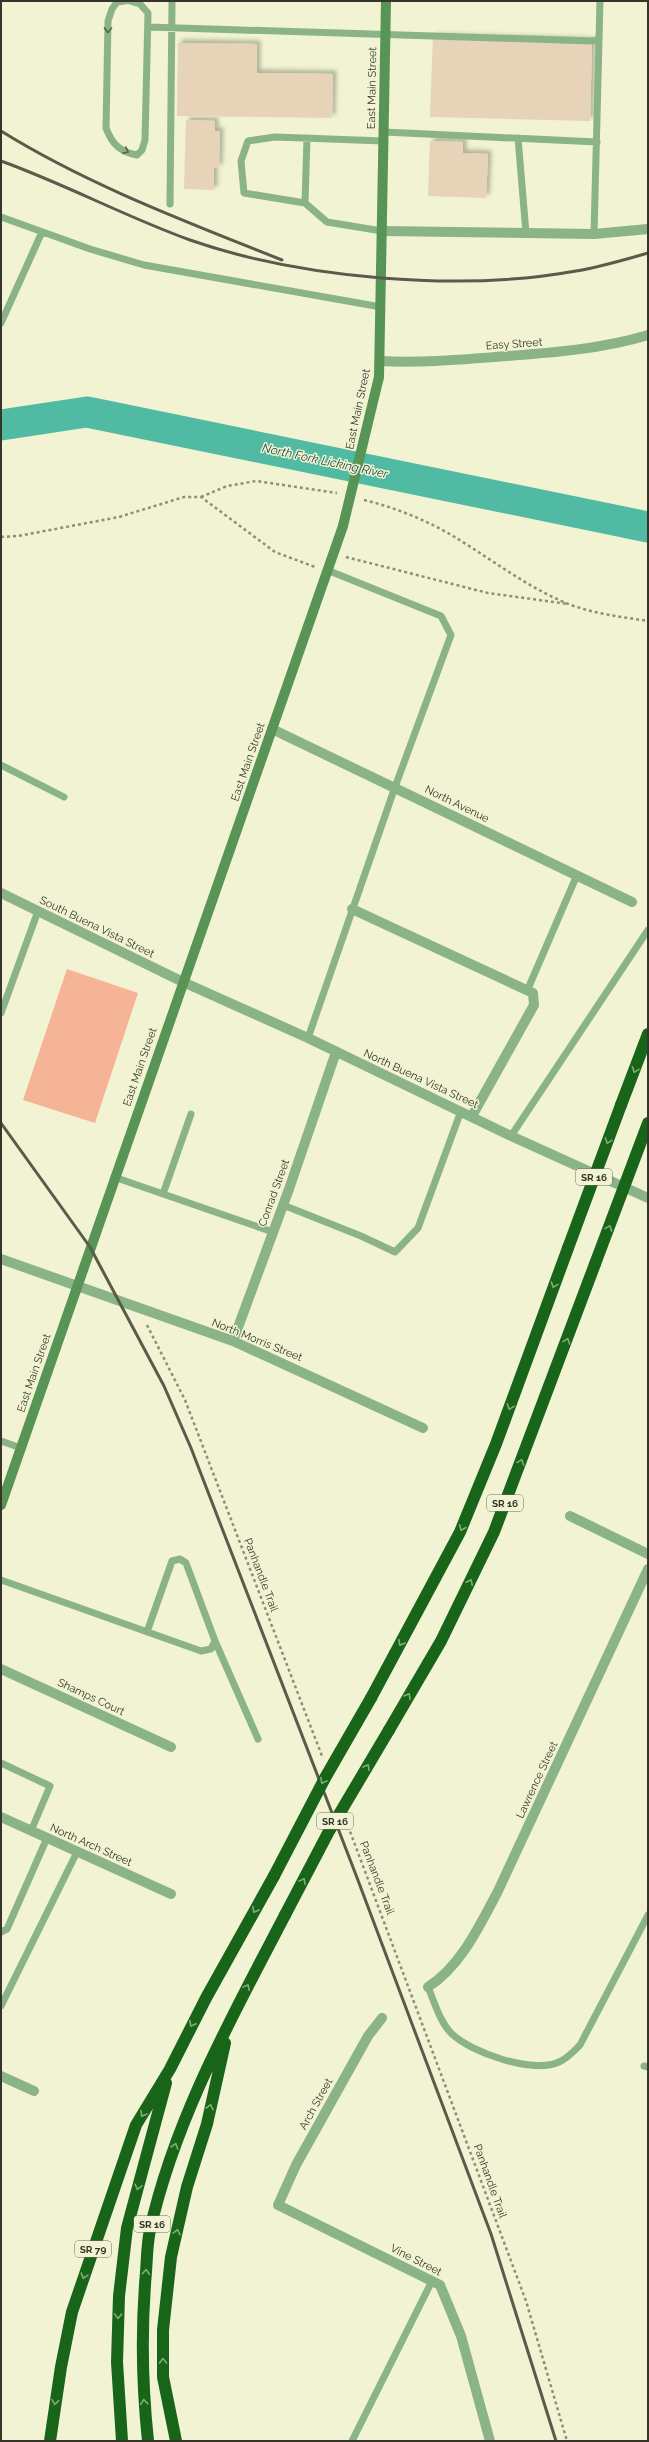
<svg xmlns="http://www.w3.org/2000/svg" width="649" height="2442" viewBox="0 0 649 2442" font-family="Raleway,sans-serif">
	<defs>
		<filter id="shadow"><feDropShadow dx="3.5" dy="-3.5" stdDeviation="2" flood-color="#0004"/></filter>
	</defs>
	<rect width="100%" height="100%" fill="#f1f3d3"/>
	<path fill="#f6b496" d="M67 969 138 993 95 1123 23 1100Z"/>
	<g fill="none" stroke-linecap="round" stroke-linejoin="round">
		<path stroke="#51baa2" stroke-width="31" d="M1 425 87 412 648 527"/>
	</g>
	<path fill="#e7d4b8" filter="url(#shadow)" d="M433 37 592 41 590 121 430 117Z
		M178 43 257 44V73L333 74 332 118 177 116Z
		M186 120 215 121V131H220L219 168 214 167V190L184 189Z
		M430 141 463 142V153L488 154 486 198 428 196Z"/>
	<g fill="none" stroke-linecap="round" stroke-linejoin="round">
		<path stroke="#8d8f79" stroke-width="2.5" stroke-dasharray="3 3" stroke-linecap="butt" d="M201 497 227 486 256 481 337 493
			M364 500C393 507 421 518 448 533 489 557 527 588 571 605 596 614 622 617 648 621
			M1 537 18 536 119 517 184 497H201L275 552 315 567
			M346 557 488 593 568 604
			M147 1325 185 1400 322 1756
			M348 1826 526 2301 567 2441"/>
		<path stroke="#8bb388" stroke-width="7" d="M125 1 117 2 112 9 108 21 106 128C112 144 120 152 137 155L142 150 145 140 148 13 140 4 130 1
			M149 27 592 41 599 39
			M384 132 597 142
			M518 138 526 233
			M305 203 307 138
			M170 204 172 1
			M1 217 90 249 144 265 381 307
			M382 231 327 222 305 203 244 193 241 161 248 141 275 137 384 141
			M594 234 600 1
			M1 323 42 232
			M1 765 64 797
			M527 991 577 875
			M1 1013 38 911
			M308 1038 395 787 451 635 441 616 327 570
			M511 1136 648 930
			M114 1177 273 1232
			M163 1194 191 1114
			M283 1205 361 1236 395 1252 418 1228 461 1111
			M1 1441 21 1448
			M1 1580 201 1651 211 1649 215 1641 186 1563 180 1559 172 1561 147 1632
			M215 1641 258 1739
			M1 1763 50 1786 31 1831
			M1 1932 7 1929 47 1838
			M428 1987C434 2001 440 2022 451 2033 471 2053 533 2074 559 2062 568 2058 574 2051 580 2045L648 1915
			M1 2006 77 1852
			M644 2066 648 2067
			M352 2441 432 2281"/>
		<path stroke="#8bb388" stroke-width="10" d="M382 231 594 234 648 229
			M380 361C418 363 456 360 495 357 546 353 598 350 648 335
			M272 729 632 902
			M1 893 183 982
			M352 909 533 993 534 1005 472 1116
			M1 1259 233 1341 423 1428
			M233 1341 289 1189 336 1052
			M570 1516 648 1554
			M1 1669 171 1747
			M1 1817 171 1894
			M428 1987C461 1966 480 1925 498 1891L648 1569
			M382 2018 368 2036 296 2165 278 2205 440 2285 461 2336 490 2441
			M1 2076 34 2091"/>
		<path stroke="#8bb388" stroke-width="10" d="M183 982 308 1038 511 1136 648 1198"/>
		<path stroke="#579455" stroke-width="10" d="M379 377 386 1
			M1 1505 343 526"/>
		<path stroke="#18651a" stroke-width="12" d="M621 1105 648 1034
			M371 1698 460 1532 496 1444 568 1248
			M389 1730 441 1641 494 1532 595 1264
			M50 2441 61 2367 72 2312 136 2125 170 2069 206 1998 274 1876
			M122 2441 117 2362 119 2296 127 2228 166 2083
			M148 2441C142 2385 141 2329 146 2272 147 2259 147 2244 150 2230 175 2118 232 2017 285 1915
			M176 2441 163 2377V2330L171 2257 187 2187 207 2124 225 2043"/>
		<path stroke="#5a5b4a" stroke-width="3" d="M1 131C88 185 187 222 282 260
			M1 161C65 184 126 217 190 240 302 279 460 292 576 271 600 267 624 260 648 253
			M1 1123 90 1247 164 1386 191 1448 356 1875 491 2234 556 2441"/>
		<path stroke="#579455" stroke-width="10" d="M343 526 379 377"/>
		<path stroke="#18651a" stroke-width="12" d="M568 1248 621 1105
			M595 1264 648 1123
			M274 1876 325 1778 371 1698
			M285 1915 328 1833 389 1730"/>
	</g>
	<defs><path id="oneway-chevron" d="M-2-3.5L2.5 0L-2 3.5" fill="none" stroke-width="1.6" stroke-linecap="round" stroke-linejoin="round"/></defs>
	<g stroke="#53624a">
		<use href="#oneway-chevron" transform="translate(108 30) rotate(91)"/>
		<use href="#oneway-chevron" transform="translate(126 151) rotate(25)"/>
	</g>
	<g stroke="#84ac76">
		<use href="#oneway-chevron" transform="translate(635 1070) rotate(111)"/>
		<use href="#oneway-chevron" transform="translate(608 1141) rotate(110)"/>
		<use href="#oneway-chevron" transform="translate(609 1228) rotate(-70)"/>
		<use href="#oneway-chevron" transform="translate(554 1285) rotate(110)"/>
		<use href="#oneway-chevron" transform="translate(567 1341) rotate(-70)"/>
		<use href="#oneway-chevron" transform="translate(510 1407) rotate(110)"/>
		<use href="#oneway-chevron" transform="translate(521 1462) rotate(-69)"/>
		<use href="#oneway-chevron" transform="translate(462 1528) rotate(113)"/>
		<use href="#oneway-chevron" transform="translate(470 1582) rotate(-64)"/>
		<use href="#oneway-chevron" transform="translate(401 1643) rotate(119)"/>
		<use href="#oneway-chevron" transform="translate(408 1696) rotate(-60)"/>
		<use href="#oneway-chevron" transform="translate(367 1767) rotate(-60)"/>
		<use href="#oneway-chevron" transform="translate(323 1781) rotate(118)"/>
		<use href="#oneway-chevron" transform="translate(303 1881) rotate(-62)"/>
		<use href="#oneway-chevron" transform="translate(255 1910) rotate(119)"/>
		<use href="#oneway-chevron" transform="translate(247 1987) rotate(-62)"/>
		<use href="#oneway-chevron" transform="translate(192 2024) rotate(117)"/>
		<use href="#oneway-chevron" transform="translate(210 2107) rotate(-78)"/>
		<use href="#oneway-chevron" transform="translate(143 2114) rotate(121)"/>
		<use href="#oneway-chevron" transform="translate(175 2146) rotate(-71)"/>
		<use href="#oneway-chevron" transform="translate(138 2187) rotate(104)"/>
		<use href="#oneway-chevron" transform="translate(177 2232) rotate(-78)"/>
		<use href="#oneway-chevron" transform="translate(146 2272) rotate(-85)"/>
		<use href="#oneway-chevron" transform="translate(84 2276) rotate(108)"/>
		<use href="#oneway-chevron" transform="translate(118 2316) rotate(92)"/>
		<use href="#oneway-chevron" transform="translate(163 2361) rotate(-91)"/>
		<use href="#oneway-chevron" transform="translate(55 2402) rotate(99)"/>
		<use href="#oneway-chevron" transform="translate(144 2402) rotate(-96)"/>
	</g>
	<g text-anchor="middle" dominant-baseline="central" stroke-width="3" stroke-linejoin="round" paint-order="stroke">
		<g fill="#f1f3d3" stroke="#6d6f5c" stroke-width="1">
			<rect x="576" y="1169" width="36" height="16" rx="3"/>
			<rect x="487" y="1495" width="36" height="16" rx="3"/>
			<rect x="317" y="1813" width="36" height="16" rx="3"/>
			<rect x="134" y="2216" width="36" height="16" rx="3"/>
			<rect x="75" y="2241" width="36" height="16" rx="3"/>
		</g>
		<g font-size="10" font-weight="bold" fill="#353629">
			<text x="594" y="1177">SR 16</text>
			<text x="505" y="1503">SR 16</text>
			<text x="335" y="1821">SR 16</text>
			<text x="152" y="2224">SR 16</text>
			<text x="93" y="2249">SR 79</text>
		</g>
		<g font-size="11" fill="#353629" stroke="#f1f3d3">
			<text transform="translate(372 88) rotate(-89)">East Main Street</text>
			<text transform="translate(514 344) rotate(-4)">Easy Street</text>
			<text transform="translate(358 409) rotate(-78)">East Main Street</text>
			<text transform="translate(248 762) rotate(-71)">East Main Street</text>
			<text transform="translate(457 804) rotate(26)">North Avenue</text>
			<text transform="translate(97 927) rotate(26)">South Buena Vista Street</text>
			<text transform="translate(140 1067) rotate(-71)">East Main Street</text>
			<text transform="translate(421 1079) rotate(25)">North Buena Vista Street</text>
			<text transform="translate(274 1193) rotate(-70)">Conrad Street</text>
			<text transform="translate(257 1340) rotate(22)">North Morris Street</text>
			<text transform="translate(34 1373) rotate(-71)">East Main Street</text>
			<text transform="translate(261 1575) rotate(69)">Panhandle Trail</text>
			<text transform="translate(91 1697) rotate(25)">Shamps Court</text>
			<text transform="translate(537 1780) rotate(-65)">Lawrence Street</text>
			<text transform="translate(91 1845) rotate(24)">North Arch Street</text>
			<text transform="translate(377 1878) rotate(69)">Panhandle Trail</text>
			<text transform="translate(316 2104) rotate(-61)">Arch Street</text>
			<text transform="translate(490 2181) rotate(70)">Panhandle Trail</text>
			<text transform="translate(416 2260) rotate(27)">Vine Street</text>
		</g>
		<g font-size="12" font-style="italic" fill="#1a483d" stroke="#f1f3d3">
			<text transform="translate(325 461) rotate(12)">North Fork Licking River</text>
		</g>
	</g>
	<rect width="649" height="2442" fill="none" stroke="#353629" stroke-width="4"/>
</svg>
